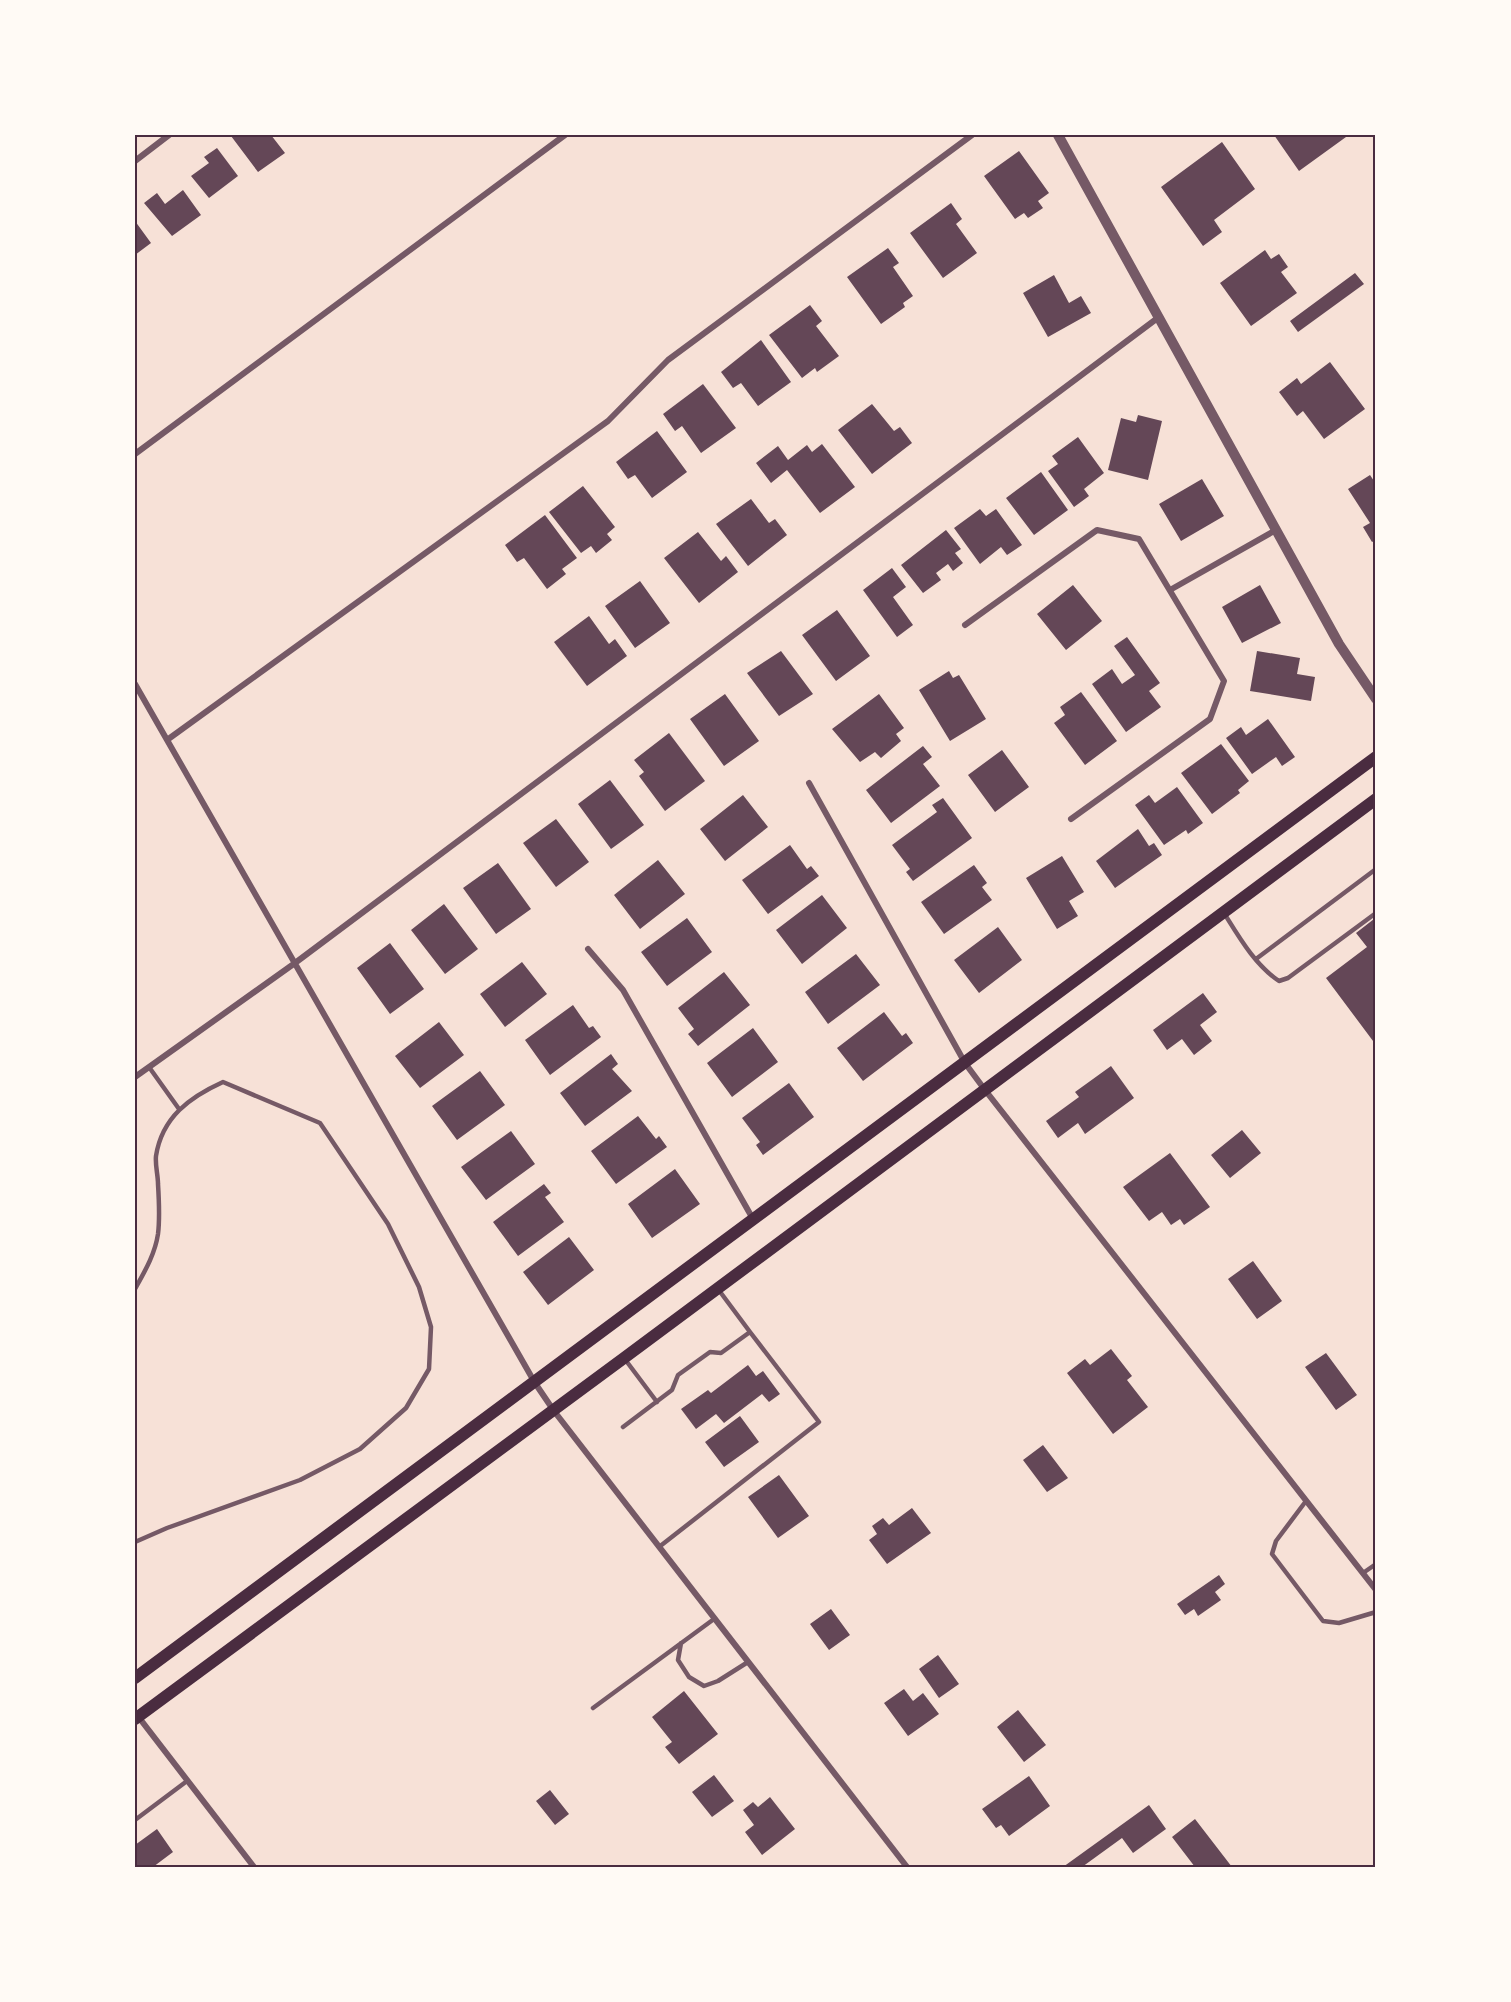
<svg xmlns="http://www.w3.org/2000/svg" width="1511" height="2002" viewBox="0 0 1511 2002" font-family="'Zilla Slab',serif">
	<rect width="100%" height="100%" fill="#f7e1d7"/>
	<path fill="#644757" d="M232 135H250L252 137 255 135H271L285 153 258 172 231 136Z
		M1274 135H1344L1346 137 1299 171Z
		M1222 142 1255 189 1214 220 1222 232 1203 246 1161 187Z
		M217 148 238 176 209 198 191 176 209 163 204 157Z
		M1019 151 1049 193 1038 201 1043 208 1028 218 1024 213 1015 219 984 176Z
		M183 190 201 215 172 236 144 203 157 193 165 204Z
		M951 203 962 219 956 224 977 253 943 278 910 233Z
		M135 221 151 243 135 255Z
		M888 248 899 263 893 267 913 296 903 303 905 307 881 324 847 277Z
		M1265 250 1271 259 1279 254 1288 267 1281 272 1297 293 1251 326 1220 283Z
		M1355 273 1364 284 1298 332 1290 321Z
		M1054 275 1069 303 1081 296 1091 313 1048 337 1023 293Z
		M810 305 822 321 816 326 839 356 817 372 815 368 802 378 769 335Z
		M761 340 791 382 758 406 741 383 733 388 721 372Z
		M1330 362 1365 409 1324 439 1303 411 1297 416 1279 392 1297 378 1301 384Z
		M703 384 736 428 701 453 682 426 675 431 663 414Z
		M872 404 894 431 900 427 912 443 872 474 838 430Z
		M1138 415 1162 421 1148 480 1108 470 1121 418 1136 422Z
		M657 431 687 472 652 498 635 475 628 479 616 462Z
		M1078 437 1104 473 1084 489 1089 496 1074 507 1048 471 1058 464 1052 456Z
		M822 444 855 487 820 513 787 470 771 483 756 463 778 446 788 460 807 445 812 452Z
		M1041 472 1068 510 1034 535 1006 498Z
		M1370 475 1376 484V540L1372 542 1363 527 1370 523 1348 489Z
		M1202 479 1224 516 1181 541 1159 504Z
		M583 486 615 527 607 534 612 540 596 553 591 546 581 553 549 512Z
		M751 499 769 523 775 519 787 535 748 566 716 524Z
		M980 509 986 516 996 509 1022 545 1007 555 1001 547 980 564 954 528Z
		M545 515 577 558 562 569 566 574 547 589 524 558 517 562 505 545Z
		M946 530 961 549 955 553 963 563 953 571 948 564 936 573 941 580 923 593 901 565Z
		M698 532 721 561 726 556 738 572 699 603 664 558Z
		M892 568 906 587 893 597 913 625 897 637 863 590Z
		M640 581 670 623 635 648 605 606Z
		M1073 585 1102 621 1066 650 1037 614Z
		M1260 585 1281 623 1242 643 1222 607Z
		M837 610 870 656 836 681 802 635Z
		M589 616 609 644 615 639 627 656 587 686 554 642Z
		M1127 637 1160 683 1149 691 1161 707 1126 732 1092 684 1112 669 1122 684 1135 675 1114 646Z
		M781 651 813 694 779 716 747 673Z
		M1257 651 1300 658 1297 674 1315 677 1311 701 1250 691Z
		M949 671 953 678 959 675 986 719 950 741 919 690Z
		M1081 692 1117 741 1085 765 1054 723 1065 715 1060 707Z
		M725 694 759 741 724 766 690 719Z
		M879 694 904 728 896 734 901 741 881 758 875 752 860 762 832 729Z
		M1268 719 1295 757 1282 766 1276 757 1252 774 1226 738 1241 727 1246 735Z
		M669 733 705 781 665 811 639 776 644 772 634 760Z
		M1221 744 1249 781 1238 790 1240 793 1212 814 1181 773Z
		M923 746 932 757 923 764 940 786 891 823 866 790Z
		M1002 750 1029 787 995 812 968 775Z
		M610 780 644 825 611 849 578 804Z
		M1177 787 1203 823 1188 834 1186 830 1164 845 1135 805 1149 795 1155 803Z
		M743 795 768 827 725 861 700 829Z
		M943 798 972 838 913 881 906 872 910 869 892 845 937 812 932 805Z
		M556 819 589 862 556 887 523 843Z
		M1138 829 1149 846 1154 843 1162 855 1115 888 1096 861Z
		M790 845 807 869 811 866 819 876 768 914 742 880Z
		M1062 856 1084 892 1069 901 1078 916 1057 929 1026 878Z
		M658 860 685 894 640 929 614 895Z
		M498 863 531 909 496 934 463 888Z
		M974 865 987 883 982 887 992 900 944 934 921 902Z
		M822 895 847 928 802 964 776 930Z
		M444 904 478 949 445 974 411 930Z
		M687 918 712 952 667 986 641 952Z
		M1374 919 1376 922V1045L1326 978 1367 947 1356 933Z
		M998 927 1022 960 979 993 954 960Z
		M390 943 424 989 390 1014 357 968Z
		M856 954 880 985 828 1024 805 992Z
		M522 962 547 994 505 1027 480 994Z
		M724 972 750 1005 698 1046 688 1034 694 1029 678 1008Z
		M1203 993 1217 1012 1200 1025 1212 1041 1194 1055 1182 1039 1167 1050 1153 1030Z
		M573 1005 589 1028 593 1026 601 1037 550 1075 525 1040Z
		M884 1012 902 1036 906 1033 913 1043 863 1081 837 1048Z
		M439 1022 464 1055 420 1088 395 1056Z
		M753 1028 778 1062 732 1097 707 1063Z
		M611 1054 618 1064 612 1069 632 1091 585 1126 560 1093Z
		M1111 1066 1134 1098 1085 1134 1078 1123 1058 1138 1046 1121 1079 1097 1075 1092Z
		M480 1071 505 1105 457 1140 432 1106Z
		M789 1083 814 1117 763 1155 756 1145 760 1142 742 1118Z
		M638 1116 656 1139 659 1136 667 1147 616 1184 591 1151Z
		M1242 1130 1261 1153 1230 1178 1211 1155Z
		M511 1131 535 1164 486 1200 461 1167Z
		M1170 1153 1210 1207 1184 1225 1180 1219 1171 1225 1162 1212 1149 1221 1123 1187Z
		M675 1169 700 1204 652 1238 628 1204Z
		M544 1184 551 1193 545 1197 564 1222 518 1256 493 1222Z
		M569 1237 594 1270 548 1305 523 1272Z
		M1253 1261 1282 1301 1257 1319 1228 1279Z
		M1111 1349 1132 1376 1127 1380 1148 1407 1113 1434 1067 1373 1085 1359 1090 1365Z
		M1326 1353 1357 1395 1336 1410 1305 1367Z
		M748 1365 756 1376 763 1371 780 1394 769 1402 762 1394 724 1423 716 1414 696 1429 681 1409 708 1390 711 1393Z
		M740 1416 759 1442 724 1467 705 1442Z
		M1043 1445 1068 1478 1047 1492 1023 1460Z
		M779 1475 809 1516 778 1538 748 1497Z
		M912 1508 931 1533 887 1564 869 1540 877 1534 872 1526 883 1518 889 1525Z
		M1219 1575 1225 1584 1215 1592 1221 1600 1198 1616 1194 1609 1185 1615 1177 1604Z
		M831 1609 850 1635 829 1650 810 1624Z
		M938 1655 959 1684 939 1698 919 1669Z
		M904 1689 913 1701 923 1693 939 1714 908 1736 884 1703Z
		M684 1691 718 1734 679 1764 665 1747 672 1742 652 1717Z
		M1018 1710 1046 1745 1024 1762 997 1727Z
		M714 1775 734 1801 712 1817 692 1792Z
		M1029 1776 1050 1806 1009 1836 1001 1825 996 1828 982 1809Z
		M550 1790 569 1814 555 1825 536 1801Z
		M770 1797 795 1829 762 1855 745 1832 754 1825 743 1810 753 1802 758 1807Z
		M1149 1805 1166 1829 1133 1853 1122 1838 1082 1867H1063Z
		M1195 1819 1232 1867H1195L1172 1837Z
		M157 1829 173 1852 153 1867H135V1845Z"/>
	<g fill="none" stroke-linecap="round" stroke-linejoin="round">
		<path stroke="#755966" stroke-width="4.5" d="M1224 913C1239 937 1255 965 1279 981L1288 978 1376 913
			M1256 959 1376 869
			M149 1067 179 1109
			M135 1289C145 1271 155 1254 158 1234 160 1218 159 1200 158 1184 158 1175 155 1165 156 1156 162 1117 190 1097 223 1082L320 1123 388 1224 419 1287 431 1327 429 1369 406 1408 360 1449 300 1480 167 1528 135 1542
			M624 1358 657 1402
			M623 1427 672 1390 678 1375 710 1352 721 1353 750 1332 718 1289
			M1306 1501 1276 1541 1272 1554 1323 1621 1339 1623 1376 1612
			M659 1547 819 1422 750 1332
			M1363 1573 1376 1564
			M681 1643 678 1660 689 1677 704 1686 718 1681 748 1662
			M593 1708 714 1619
			M135 1820 187 1781"/>
		<path stroke="#755966" stroke-width="6" d="M135 161 169 135
			M135 454 565 135
			M1170 590 1276 530
			M965 625 1097 530 1139 539 1224 681 1210 719 1071 819
			M135 684 535 1383 554 1411 907 1867
			M167 740 608 421 668 360 972 135
			M809 783 965 1063 985 1090 1376 1590
			M588 949 623 990 753 1219
			M135 1077 295 963 1159 317
			M137 1715 254 1867"/>
		<path stroke="#755966" stroke-width="10" d="M1058 135 1339 644 1376 699"/>
		<path stroke="#4a2c40" stroke-width="12" d="M135 1678 1376 757
			M135 1719 624 1358 1376 799"/>
	</g>
	<rect width="1511" height="2002" fill="none" stroke="#fffaf5" stroke-width="273"/>
	<rect x="136" y="136" width="1238" height="1730" fill="none" stroke="#4a2c40" stroke-width="2"/>
</svg>
